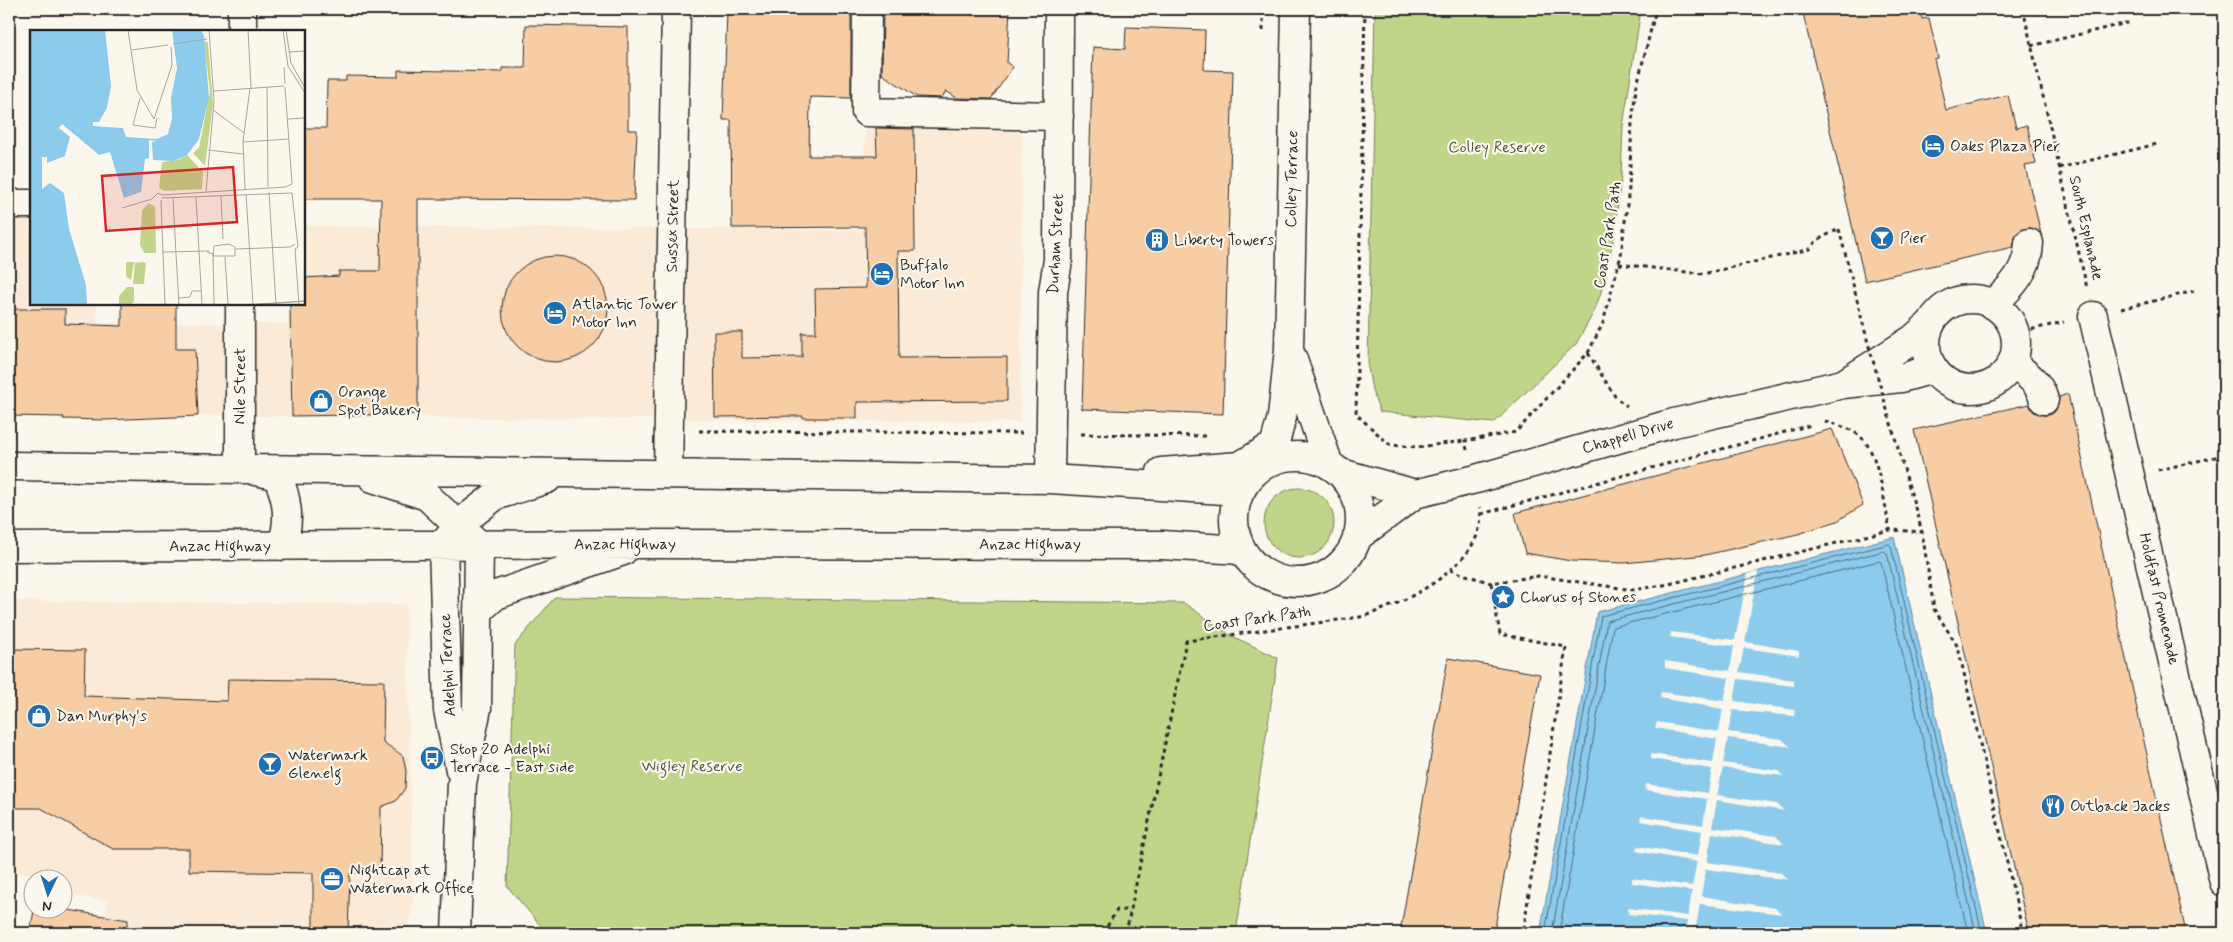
<svg xmlns="http://www.w3.org/2000/svg" width="2233" height="942" viewBox="0 0 2233 942" font-family="Mynerve,sans-serif">
	<rect width="100%" height="100%" fill="#fbf7ec"/>
	<filter id="ink" filterUnits="userSpaceOnUse"><feTurbulence type="fractalNoise" baseFrequency=".02" numOctaves="2"/><feDisplacementMap in="SourceGraphic" scale="10" xChannelSelector="R" yChannelSelector="G"/><feConvolveMatrix kernelMatrix="1 2 1 2 8 2 1 2 1" color-interpolation-filters="sRGB"/></filter>
	<g filter="url(#ink)">
		<path fill="#faead7" d="M865 126 1022 128 1020 422 9 414V214H31V304H97V323L288 324 289 304H304V226L863 230Z
			M9 601 406 604 413 900 407 933H106L107 900 63 895 62 880H32L31 891V873H9Z"/>
		<path fill="#c0d58a" stroke="#76805a" d="M1375 9H1641L1623 126 1621 177 1614 237 1601 292 1594 312 1576 344 1494 423 1380 412 1372 390 1368 368Z
			M1264 523a35 35 0 1 1 70 0a35 35 0 1 1-70 0Z
			M555 597 1184 603 1230 635 1278 658 1236 933H547L507 886 515 645Z"/>
		<path fill="#8dcbed" stroke="#668b9f" d="M1894 537 1987 933H1540L1597 612Z"/>
		<path fill="#fbf7ec" d="M1758 571 1745 642 1799 651V656L1744 648 1739 672 1794 680V686L1738 679 1734 701 1795 710 1794 716 1733 710 1728 732 1782 739 1791 747 1728 738 1723 763 1779 771 1783 776 1723 768 1717 795 1777 804 1784 811 1717 800 1712 827 1776 836 1784 844 1712 833 1707 862 1781 873 1788 880 1706 869 1701 896 1775 908 1782 914 1700 904 1695 932 1704 933H1685L1687 921 1628 914V908L1688 916 1692 891 1632 883V878L1692 886 1697 862 1636 851 1637 846 1698 856 1702 831 1640 821 1641 816 1703 825 1707 799 1645 790 1646 784 1708 793 1712 769 1651 759V754L1713 763 1717 739 1655 728 1657 722 1719 732 1723 709 1660 698 1661 692 1724 701 1729 678 1665 668V661L1730 671 1734 646 1670 637 1671 632 1735 640 1748 574Z"/>
		<g fill="none" stroke-linecap="round" stroke-linejoin="round">
			<path stroke="#526b79" stroke-width="1" d="M1545 933 1601 616 1889 544 1891 546 1982 933
				M1552 933 1607 621 1884 551 1887 553 1976 933
				M1559 933 1613 627 1879 561 1881 562 1968 933"/>
		</g>
		<path fill="#f7cda6" stroke="#2b2b2b" d="M767 9H851V98L810 97 809 156H877L876 128 914 129 915 251H898L899 358 1007 357V401L857 402V418H803V416L715 417 714 332H742V358L802 357V333H816L815 289 866 288 865 227 732 228 731 120H723L727 12 767 14Z
			M883 9H1010L1007 63 1013 67 991 99 957 98 946 91 942 98 917 97 882 74Z
			M1802 9H1920L1922 19 1929 18 1938 58 1934 59 1946 110 2008 95 2016 128 2027 125 2036 164 2025 166 2041 234 2031 228 2023 229 2016 234 2013 247 1865 281Z
			M526 25 628 27V130H637L634 200 418 199V414L292 416 290 304H304V278L339 276V271H380L381 199H304V128H326L327 81H346V76L398 77V70L502 72V68H525Z
			M1126 27 1205 30 1204 70 1233 71 1223 414 1082 409 1093 47 1125 49Z
			M502 309a53 53 0 1 1 106 0a53 53 0 1 1-106 0Z
			M122 304H176V349H195L198 416 105 420 63 419 64 417 9 416V309H65V324L122 326Z
			M2068 394 2186 933H2029L1914 430 2029 404 2034 412 2042 415H2049L2056 410 2059 397Z
			M1832 429 1863 505 1837 521 1798 534 1705 555 1624 563 1571 561 1525 553 1515 513Z
			M9 649 85 650 84 696 227 701 228 679 384 681 383 742 403 756 406 771 405 788 396 801 381 807 380 873H350L348 933H313V873L189 871V849H113L41 808H11L12 786H9Z
			M1448 658 1540 674 1494 933H1400Z
			M62 909 128 920 126 933H30L34 910Z"/>
		<g fill="none" stroke-linecap="round" stroke-linejoin="round">
			<g stroke="#2b2b2b" stroke-width="31">
				<path id="minor" d="M867 9 866 112 1059 116
					M242 31V9
					M9 204H31
					M1926 344a45 45 0 1 1 90 0a45 45 0 1 1-90 0Z
					M1993 304C2012 287 2028 270 2029 243
					M2093 316 2224 882
					M1292 357 1329 465
					M2013 364C2028 375 2039 382 2044 400
					M1846 382 1913 339 1930 324
					M1234 519a63 63 0 1 1 126 0a63 63 0 1 1-126 0Z
					M1270 461 1282 417 1289 349 1296 9
					M9 466 1050 479 1240 491
					M240 469V304
					M255 471 276 475C288 496 291 524 281 546
					M1161 472 1240 466 1266 450
					M1341 473 1415 494
					M668 474 676 9
					M373 478 427 496 479 545
					M1050 479 1053 292 1058 260 1059 9
					M1357 537 1415 494 1476 479 1674 423 1843 384 1901 378 1933 369
					M447 540 458 525 495 496 547 479
					M443 545 448 710 460 770
					M9 547 644 544 1162 545 1241 550
					M478 611 496 595 623 551
					M456 933 462 783 477 708 479 545"/>
			</g>
			<path stroke="#2b2b2b" stroke-width="3" stroke-dasharray="4 4" stroke-linecap="butt" d="M1365 9 1356 414 1390 445 1418 447 1465 441
				M2023 9 2087 288
				M1263 31V9
				M2031 46 2131 22
				M2059 168 2157 144
				M1619 264 1703 274 1810 249 1817 240 1839 229
				M2121 309 2194 291
				M2016 333 2064 322
				M1588 353 1616 398 1627 406
				M1825 421C1837 425 1851 428 1861 437 1880 455 1884 504 1890 530L1922 532 1934 609 1958 647 2023 933
				M699 431 1022 433
				M1081 434 1208 436
				M1467 450 1465 441 1516 432 1588 353 1603 323 1621 255 1629 188 1632 122 1636 89 1656 9
				M2158 470 2224 455
				M1481 514 1811 425
				M1450 570 1491 583 1539 576 1633 590 1669 584 1890 530
				M1491 583 1500 634 1566 647 1523 933
				M1103 933 1117 910H1130
				M1126 933 1186 641 1360 617C1403 605 1490 563 1480 507"/>
			<use href="#minor" stroke="#fbf7ec" stroke-width="28"/>
			<path stroke="#2b2b2b" stroke-width="3" stroke-dasharray="4 4" stroke-linecap="butt" d="M1839 229 1868 343 1922 532"/>
		</g>
	</g>
	<defs>
		<g id="hotel-disc" transform="scale(1.25)"><circle r="9.5" fill="#1f6fb2" stroke="#fbf7ec"/><path d="M-6-4.5h1.5V1H6V5H4.5V3h-9V5H-6ZM-4 0a1.8 1.8 0 1 1 3.6 0ZM.5 0V-2.5h3Q6-2.5 6 0Z" fill="#fff"/></g>
		<g id="bar-disc" transform="scale(1.25)"><circle r="9.5" fill="#1f6fb2" stroke="#fbf7ec"/><path d="M-6-5H6L.8 .8V4.5H3.5V6h-7V4.5H-.8V.8Z" fill="#fff"/></g>
		<g id="building-disc" transform="scale(1.25)"><circle r="9.5" fill="#1f6fb2" stroke="#fbf7ec"/><path d="M-4-6H4V6H1V3H-1V6H-4ZM-2.5-4.3h1.7v1.8h-1.7ZM.8-4.3h1.7v1.8H.8ZM-2.5-1h1.7V.8h-1.7ZM.8-1h1.7V.8H.8Z" fill="#fff"/></g>
		<g id="shop-disc" transform="scale(1.25)"><circle r="9.5" fill="#1f6fb2" stroke="#fbf7ec"/><path d="M-5-2.5h2.3a2.7 3.5 0 0 1 5.4 0H5L5.5 6h-11ZM-1.5-2.5h3a1.5 2.3 0 0 0-3 0Z" fill="#fff"/></g>
		<g id="sight-disc" transform="scale(1.25)"><circle r="9.5" fill="#1f6fb2" stroke="#fbf7ec"/><path d="M0-6L1.8-2.2L6-1.7L2.9 1.2L3.7 5.4L0 3.3L-3.7 5.4L-2.9 1.2L-6-1.7L-1.8-2.2Z" fill="#fff"/></g>
		<g id="bus-disc" transform="scale(1.25)"><circle r="9.5" fill="#1f6fb2" stroke="#fbf7ec"/><path d="M-5-6H5V4H4V6H2V4H-2V6H-4V4H-5ZM-3.5-4V0h7V-4ZM-3.5 1.2v1.5H-2V1.2ZM2 1.2v1.5H3.5V1.2Z" fill="#fff"/></g>
		<g id="restaurant-disc" transform="scale(1.25)"><circle r="9.5" fill="#1f6fb2" stroke="#fbf7ec"/><path d="M-5-6h1v4h1v-4h1v4h1v-4h1v5L-1.5 .5V6h-2V.5L-5-1ZM5-6V6H3V1.5H1.5Q1.5-4 5-6Z" fill="#fff"/></g>
		<g id="office-disc" transform="scale(1.25)"><circle r="9.5" fill="#1f6fb2" stroke="#fbf7ec"/><path d="M-6-3h4V-5.5h4V-3h4V5H-6ZM-1-4.5V-3h2v-1.5ZM-6 0V1H6V0Z" fill="#fff"/></g>
	</defs>
	<g fill-rule="evenodd">
		<use href="#hotel-disc" x="1933" y="146"/>
		<use href="#bar-disc" x="1882" y="238"/>
		<use href="#building-disc" x="1157" y="240"/>
		<use href="#hotel-disc" x="882" y="274"/>
		<use href="#hotel-disc" x="555" y="313"/>
		<use href="#shop-disc" x="321" y="401"/>
		<use href="#sight-disc" x="1503" y="597"/>
		<use href="#shop-disc" x="39" y="716"/>
		<use href="#bus-disc" x="432" y="758"/>
		<use href="#bar-disc" x="270" y="764"/>
		<use href="#restaurant-disc" x="2053" y="806"/>
		<use href="#office-disc" x="332" y="879"/>
	</g>
	<g text-anchor="middle" dominant-baseline="central" stroke-width="4.5" stroke-linejoin="round" paint-order="stroke">
		<g font-size="16" fill="#2b2b2b" stroke="#fbf7ec" text-anchor="start">
			<text x="1950" y="146">Oaks Plaza Pier</text>
			<text x="1900" y="238">Pier</text>
			<text x="1174" y="240">Liberty Towers</text>
			<text x="900" y="265">Buffalo<tspan x="900" dy="18">Motor Inn</tspan></text>
			<text x="572" y="304">Atlantic Tower<tspan x="572" dy="18">Motor Inn</tspan></text>
			<text x="338" y="392">Orange<tspan x="338" dy="18">Spot Bakery</tspan></text>
			<text x="1520" y="597">Chorus of Stones</text>
			<text x="56" y="716">Dan Murphy's</text>
			<text x="450" y="749">Stop 20 Adelphi<tspan x="450" dy="18">Terrace - East side</tspan></text>
			<text x="288" y="755">Watermark<tspan x="288" dy="18">Glenelg</tspan></text>
			<text x="2070" y="806">Outback Jacks</text>
			<text x="350" y="870">Nightcap at<tspan x="350" dy="18">Watermark Office</tspan></text>
		</g>
		<g font-size="16" fill="#505643" stroke="#fbf7ec">
			<text x="1497" y="147">Colley Reserve</text>
			<text x="692" y="766">Wigley Reserve</text>
		</g>
		<g font-size="16" fill="#2b2b2b" stroke="#fbf7ec">
			<text transform="translate(1292 179) rotate(-89)">Colley Terrace</text>
			<text transform="translate(673 226) rotate(-89)">Sussex Street</text>
			<text transform="translate(2086 228) rotate(77)">South Esplanade</text>
			<text transform="translate(1608 235) rotate(-81)">Coast Park Path</text>
			<text transform="translate(1056 244) rotate(-87)">Durham Street</text>
			<text transform="translate(240 386) rotate(-90)">Nile Street</text>
			<text transform="translate(1628 436) rotate(-16)">Chappell Drive</text>
			<text x="625" y="544">Anzac Highway</text>
			<text x="1030" y="544">Anzac Highway</text>
			<text x="220" y="546">Anzac Highway</text>
			<text transform="translate(2159 599) rotate(77)">Holdfast Promenade</text>
			<text transform="translate(1257 619) rotate(-8)">Coast Park Path</text>
			<text transform="translate(448 665) rotate(-93)">Adelphi Terrace</text>
		</g>
	</g>
	<g transform="translate(30 30)">
		<rect width="275" height="275" fill="#fbf7ec"/>
		<path d="M174 11 178 13 183 74 175 136 163 123 169 118 180 62ZM157 125 173 142 172 159 135 161 129 158 132 132 148 130ZM118 173 125 176 126 223H114L110 215 112 181ZM96 232H104L101 250 96 246ZM112 232 116 233 114 254H103L105 233ZM97 257H104V271L101 275H89V266Z" fill="#c0d58a"/>
		<path d="M0 0H75L81 56 77 78 69 92H63V96L93 98 96 107 127 109 138 104 142 89 141 68 147 38 142 0H171L174 6 179 68 169 109 157 125 144 131 123 130 122 112 127 111 119 110V128L115 129 111 162 94 168 80 122 69 125 32 94 29 98 40 107 35 126 17 133V127H12V159L20 153 34 163 39 199 56 255 57 275H0Z" fill="#8dcbed"/>
		<path fill="none" stroke="#a8a59f" stroke-width="1" d="M98 0 107 60 124 89 142 35 141 17M218 0 221 58M253 0 258 36 275 63M256 0 261 33 275 58M143 14 177 9M102 20 138 15M259 22 275 21M254 37 255 54M237 57 238 157M255 57 262 154M184 61 254 56M110 68 103 95 125 98 127 88M183 80 214 103M258 89 275 88M213 112 259 109M178 120 213 124M215 159 213 112 220 58M176 162 184 71 179 0M239 162 246 275M262 163 268 217 265 219 269 275M216 164 223 274M132 165 255 157 262 154M191 165 193 209M166 167 172 275M132 168 262 163M143 168 146 224M131 170 135 275M92 178 122 169 128 163 132 165M199 214 205 217V226H183L184 216ZM206 219 260 217 265 214M133 222 179 221M177 222 183 224 184 275M146 224 149 275M195 227 198 275M149 268 160 267 162 261H171M214 275 275 271M222 275 275 271"/>
		<path fill="#d62828" fill-opacity="0.15" stroke="#d62828" stroke-width="2.5" d="M203 137 207 192 76 201 72 146Z"/>
		<rect width="275" height="275" fill="none" stroke="#2b2b2b" stroke-width="2.5"/>
	</g>
	<rect width="2233" height="942" fill="none" stroke="#fbf7ec" stroke-width="30"/>
	<rect x="15" y="15" width="2203" height="912" fill="none" stroke="#2b2b2b" stroke-width="2" filter="url(#ink)"/>
	<g transform="translate(48 894) rotate(184)"><circle r="24" fill="#fbf7ec" stroke="#a8a59f"/>
	<path d="M0-4L9 19L0 12L-9 19Z" fill="#1f6fb2"/>
	<text y="-8" font-size="14" font-weight="bold" text-anchor="middle" fill="#2b2b2b">N</text>
	</g>
</svg>
